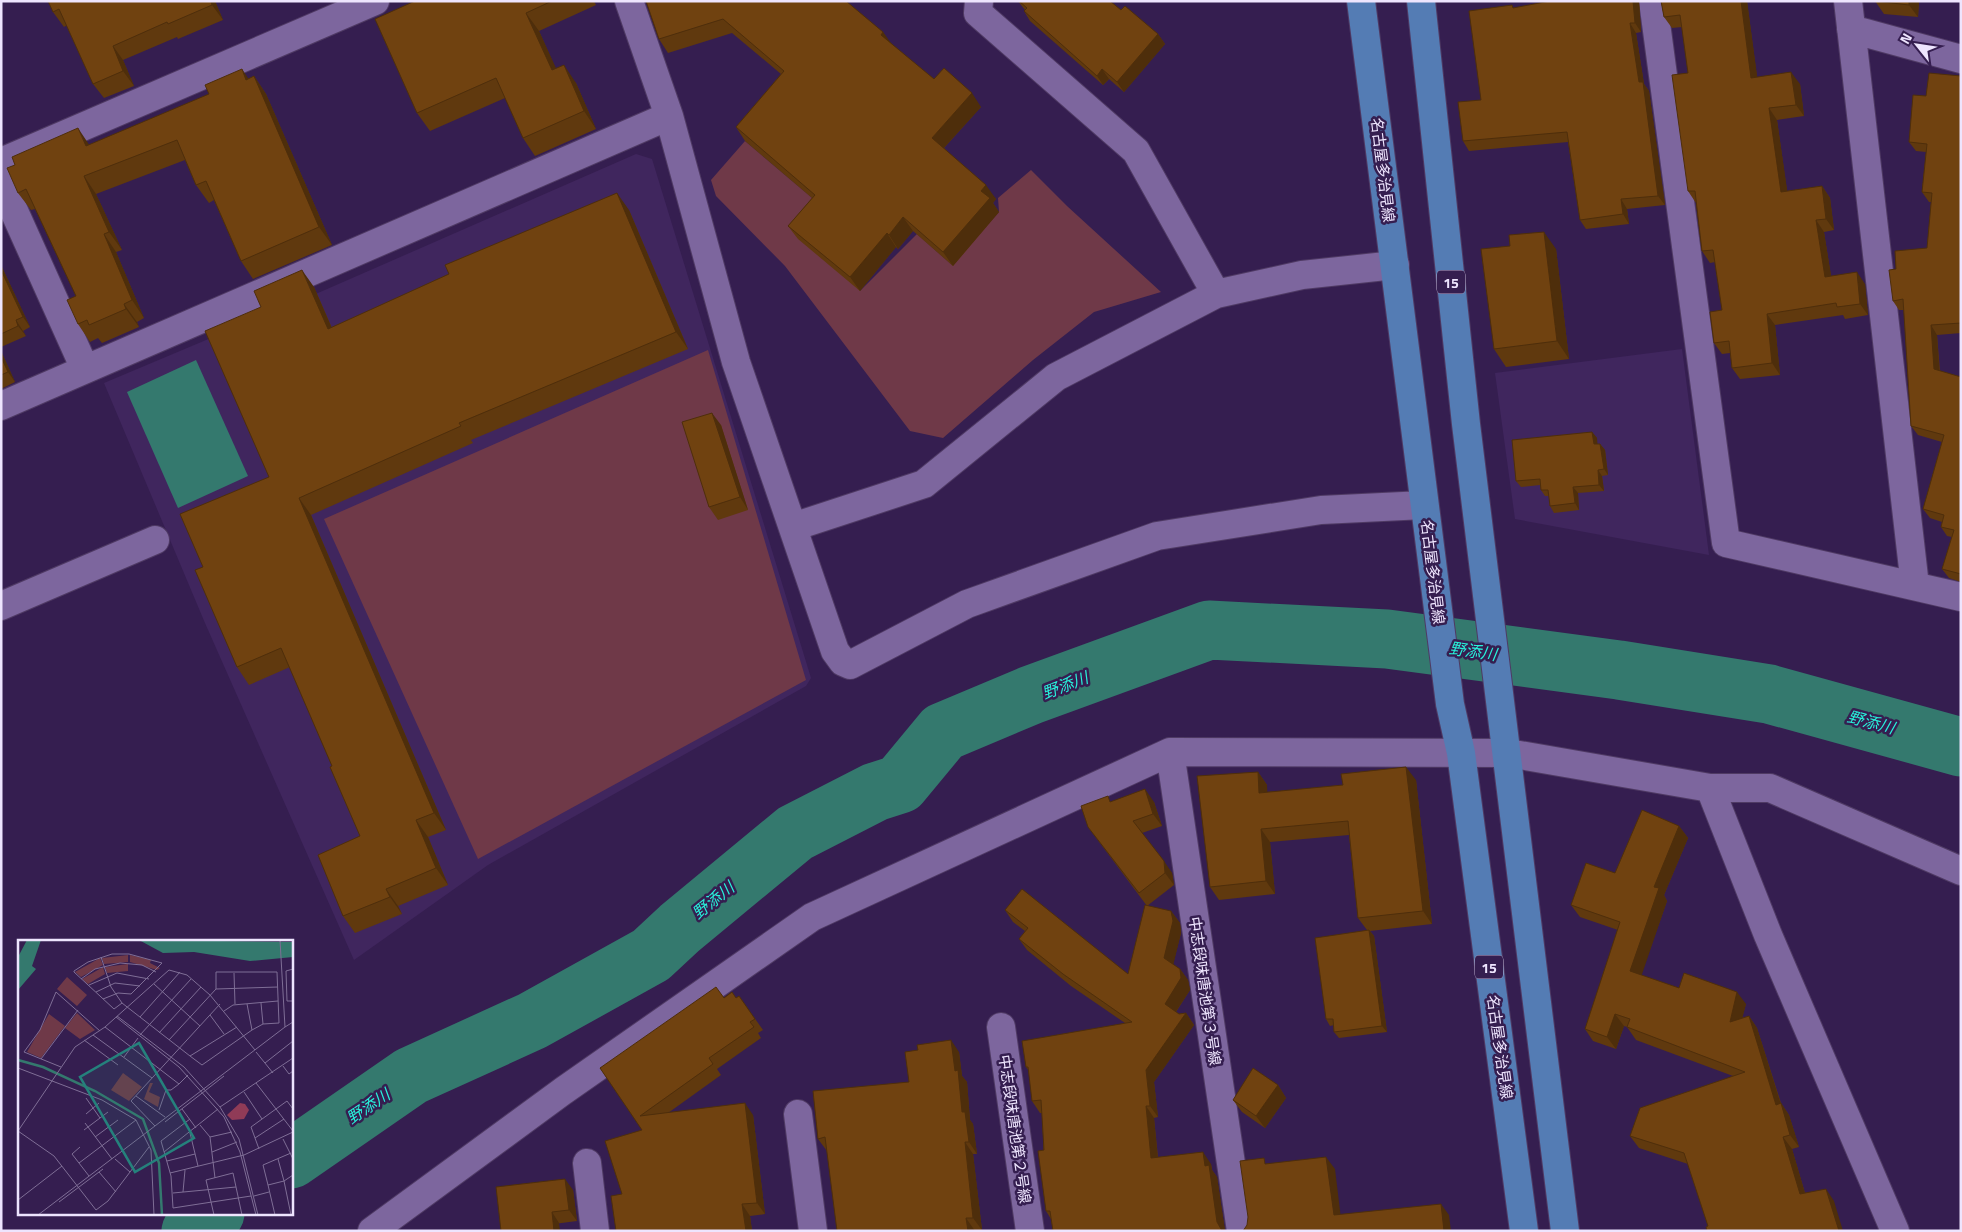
<svg xmlns="http://www.w3.org/2000/svg" width="1962" height="1232" viewBox="0 0 1962 1232" font-family="'Titillium Web','Noto Sans JP',sans-serif">
	<rect width="100%" height="100%" fill="#351e50"/>
	<path fill="#40265e" d="M636 154 652 159 811 678 806 686 488 865 354 960 205 623 104 383 318 293Z
		M1682 349 1709 555 1515 519 1495 373Z"/>
	<path fill="#6f3948" d="M745 141 817 202 860 291 917 234 952 265 999 212 998 198 1031 170 1067 206 1161 292 1094 312 1033 360 943 438 910 431 785 266 716 196 711 180Z
		M708 350 806 680 478 859 324 519Z"/>
	<path fill="#34796e" d="M196 360 248 476 178 508 127 392Z"/>
	<g fill="none" stroke-linecap="round" stroke-linejoin="round">
		<path stroke="#34796e" stroke-width="59" d="M291 1159 411 1076 532 1021 651 955 680 928 795 833 875 792 900 784 943 732 1031 695 1209 630 1387 639 1619 670 1769 694 1961 747
			M191 1231 215 1213"/>
		<g stroke="#4f3a64" stroke-width="30">
			<path id="minor" d="M629 1 669 116 736 362 835 651 843 662 850 665 967 604 1157 536 1321 510 1424 505
				M979 1 978 13 1136 151 1216 294
				M1653 1 1726 543 1961 597
				M1848 1 1915 586
				M1851 29 1961 59
				M1 162 375 1
				M1 182 85 369
				M1 406 669 116
				M793 527 924 484 1056 377 1216 294 1302 275 1395 265
				M1 606 155 540
				M1170 752 1241 1231
				M1710 788 1768 935 1895 1231
				M1001 1027 1030 1231
				M798 1114 813 1231
				M587 1163 595 1231
				M372 1231 563 1091 812 917 1170 752 1508 753 1710 788H1770L1961 871"/>
		</g>
		<g stroke="#4f3a64" stroke-width="30">
			<path id="major" d="M1361 1 1450 704 1461 753 1524 1231
				M1421 1 1466 424 1565 1231"/>
		</g>
		<use href="#minor" stroke="#7d669e" stroke-width="28"/>
		<use href="#major" stroke="#547cb4" stroke-width="28"/>
	</g>
	<path fill="#60390e" d="M48 1H215L223 20 178 39 177 37 123 60 134 86 104 98 93 84 67 25 64 27 53 12Z
		M415 1H594L596 5 539 31 556 69 576 83 596 129 535 156 523 138 505 98 430 131 417 113Z
		M646 1 883 32 890 43 934 79 981 107 944 148 996 199 993 203 999 212 953 266 913 231 898 249 896 247 860 291 798 239 788 226 812 198 745 141 736 127 781 74 732 33 668 53 659 39Z
		M1018 1 1121 10 1158 34 1165 44 1124 92 1109 79 1103 85 1030 21 1024 11 1025 10Z
		M1550 1H1639L1641 32 1636 33 1644 84 1649 91 1665 205 1627 209 1629 224 1586 229 1580 220 1568 142 1469 151 1463 141 1481 100 1514 8Z
		M1661 1H1747L1757 77 1800 84 1804 116 1777 120 1787 191 1822 186 1830 198 1834 230 1824 232 1831 276 1865 284 1868 315 1845 319 1843 315 1775 325 1780 375 1740 379 1732 368 1730 353 1722 354 1714 343 1722 310 1715 262 1710 263 1702 251 1696 203 1688 191V73L1682 27 1672 28 1664 17Z
		M1875 1H1919L1918 17 1884 14Z
		M254 76 266 94 332 245 253 279 241 261 214 200 209 203 196 185 185 160 96 194 122 250 116 252 144 318 137 322 139 327 102 343 98 338 90 342 78 324 76 296 35 209 31 210 18 193Z
		M1961 76V333L1937 335 1940 371 1961 377V582L1949 578 1942 569 1952 537 1947 536 1941 527 1942 522 1930 518 1923 509 1942 442 1918 435 1911 426 1904 310H1899L1893 301 1896 269 1927 248 1931 202H1929L1922 192 1926 152 1916 151 1909 142 1926 96Z
		M629 210 688 349 471 440 473 443 311 515 446 830 428 837 448 885 398 906 402 914 355 933 343 916 360 836 332 766 290 667 249 685 237 667 203 567 269 477 314 287 332 328Z
		M1556 249 1569 359 1506 367 1494 349Z
		M1 265 30 327 23 331 26 336 1 347Z
		M1 351 15 382 1 389Z
		M721 425 748 510 718 520 709 507Z
		M1592 432 1597 438V444H1600L1605 450 1608 475 1602 476 1604 491 1578 493 1579 510 1554 513 1550 506 1549 496H1545L1541 490 1540 485 1521 487 1516 481Z
		M1258 772 1267 785V792L1416 780 1432 924 1370 931 1374 936 1387 1032 1339 1038 1334 1032V1025L1330 1026 1326 1019 1367 930 1358 918 1349 835 1270 842 1275 894 1219 900 1210 887Z
		M1112 801 1154 802 1162 826 1142 833 1172 873 1174 885 1147 906 1088 827Z
		M1679 826 1688 838 1664 895 1667 901 1641 975 1679 988 1746 1004 1742 1018 1749 1016 1757 1028 1781 1103 1789 1115 1799 1147 1792 1149 1805 1193 1834 1201 1708 1226 1688 1164 1639 1148 1630 1136 1733 1076 1636 1040 1627 1027 1624 1026 1616 1049 1593 1041 1585 1029 1618 930 1580 917 1571 905Z
		M1005 910 1128 974 1171 911 1180 923 1181 933 1173 964 1180 969 1188 980 1190 990 1176 1012 1179 1014 1186 1013 1194 1025 1154 1082 1158 1117 1154 1118 1158 1157 1211 1164 1212 1170 1217 1177 1225 1231H1053L1051 1219 1046 1211 1042 1113H1040L1032 1101 1029 1071 1026 1067 1125 1023 1071 986 1027 950 1019 939 1025 931 1013 922Z
		M739 996 763 1030 758 1033 761 1038 717 1069 721 1075 668 1113 753 1115 765 1214 750 1216 752 1231H616L622 1194 642 1130 600 1068 724 998H736Z
		M918 1050 959 1052 962 1076 967 1082 970 1120 973 1124 977 1154H973L982 1230H974L827 1151 818 1139 909 1082Z
		M1278 1085 1286 1098 1265 1128 1242 1112 1233 1100Z
		M573 1190 577 1221 501 1231Z"/>
	<path fill="#4e2e0b" d="M211 1H215L223 20 212 5Z
		M1633 1H1639L1641 32 1635 23Z
		M1741 1H1747L1759 90 1751 78Z
		M1909 1H1919L1918 17 1909 5Z
		M526 13 539 31 565 88 552 70Z
		M1630 23 1636 33 1644 84 1649 91 1665 205 1658 196 1639 82Z
		M883 32 893 46 881 35Z
		M1158 34 1165 44 1124 92 1117 82Z
		M113 46 123 60 134 86 123 71Z
		M564 65 576 83 596 129 584 111Z
		M242 69 254 87 246 80Z
		M1102 69 1109 79 1103 85 1097 76Z
		M1791 72 1800 84 1804 116 1796 105Z
		M254 76 266 94 332 245 319 227Z
		M972 93 981 107 941 151 932 138Z
		M1769 108 1777 120 1789 203 1781 192Z
		M78 128 90 146H86Z
		M84 176 96 194 122 250 109 232Z
		M986 185 996 199 993 203 999 212 953 266 943 252 981 191Z
		M1822 186 1830 198 1834 230 1826 219Z
		M617 193 629 210 688 349 676 332Z
		M1621 199 1627 209 1629 224 1623 214Z
		M903 217 913 231 898 249 889 235Z
		M1816 220 1824 232 1833 288 1825 277Z
		M1544 232 1556 249 1569 359 1557 341Z
		M887 233 896 247 860 291 850 277Z
		M104 234 116 252 144 318 132 300Z
		M1 265 30 327 23 317 1 270Z
		M302 270 314 287 340 347 328 329Z
		M1857 272 1865 284 1868 315 1860 304Z
		M124 304 137 322 139 327 126 309Z
		M1767 314 1775 325 1780 375 1772 363Z
		M16 320 23 331 26 336 18 326Z
		M1931 325 1937 335 1940 379 1934 369Z
		M1 351 15 382 8 372 1 357Z
		M712 413 721 425 748 510 740 497Z
		M1592 432 1597 438 1598 450 1594 444Z
		M1600 444 1605 450 1608 475 1604 469Z
		M1598 470 1602 476 1604 491 1599 485Z
		M1573 487 1578 493 1579 510 1575 503Z
		M299 498 311 515 446 830 434 813Z
		M1406 767 1416 780 1432 924 1423 911Z
		M1258 772 1267 785 1268 806 1259 793Z
		M1145 789 1154 802 1162 826 1153 814Z
		M416 820 428 837 448 885 436 868Z
		M1679 826 1688 838 1664 895 1667 901 1639 983 1630 971 1654 887Z
		M1261 829 1270 842 1275 894 1266 881Z
		M1164 861 1172 873 1174 885 1165 873Z
		M386 889 398 906 402 914 390 897Z
		M1171 911 1180 923 1181 933 1172 970 1164 958Z
		M1369 930 1374 936 1387 1032 1382 1026Z
		M1180 969 1188 980 1190 990 1173 1016 1165 1004Z
		M1737 992 1746 1004 1738 1034 1730 1022Z
		M1186 1013 1194 1025 1154 1082 1158 1117 1150 1106 1146 1070Z
		M1615 1014 1624 1026 1616 1049 1607 1037Z
		M1749 1016 1757 1028 1783 1111 1781 1103 1789 1115 1799 1147 1790 1135 1776 1105Z
		M951 1040 959 1052 962 1076 967 1082 970 1120 973 1124 977 1154 969 1142 962 1112 955 1071Z
		M1278 1085 1286 1098 1265 1128 1256 1116Z
		M745 1103 753 1115 765 1214 757 1203Z
		M1146 1106 1154 1118 1159 1170 1151 1158Z
		M1783 1137 1792 1149 1809 1207 1800 1194Z
		M965 1142 973 1154 982 1230 973 1218Z
		M1203 1152 1211 1164 1212 1170 1217 1177 1225 1231H1222L1217 1222 1205 1166Z
		M1326 1157 1335 1169 1342 1227 1334 1215Z
		M565 1179 573 1190 577 1221 569 1210Z
		M1826 1189 1834 1201 1843 1231H1839Z
		M742 1204 750 1216 752 1231H746Z
		M1441 1204 1449 1215 1451 1231H1444Z
		M552 1212 559 1223 560 1231H554Z
		M966 1218 975 1231H968Z"/>
	<path fill="#704210" stroke="#4e2e0b" d="M48 1H211L212 5 168 24 167 22 113 46 123 71 93 84 59 9 53 12Z
		M415 1H552L526 13 552 70 564 65 584 111 523 138 496 78 417 113 375 19Z
		M646 1H846L883 32 881 35 934 79 944 68 972 93 932 138 986 185 981 191 990 198 943 252 903 217 889 235 887 233 850 277 788 226 815 195 736 127 784 71 723 19 659 39Z
		M1019 1H1110L1121 10 1125 6 1158 34 1117 82 1102 69 1097 76 1024 11 1027 8Z
		M1550 1H1633L1635 23H1630L1639 82H1643L1658 196 1621 199 1623 214 1580 220 1567 132 1463 141 1458 102 1481 100 1469 11 1512 5 1513 8Z
		M1661 1H1741L1751 78 1791 72 1796 105 1769 108 1781 192 1822 186 1826 219 1816 220 1825 277 1857 272 1860 304 1837 307 1836 303 1767 314 1772 363 1732 368 1729 341 1714 343 1710 312 1722 310 1713 250 1702 251 1695 191H1688L1672 75 1688 73 1680 15 1664 17Z
		M1875 1H1909V5Z
		M242 69 246 80 254 76 319 227 241 261 206 181 196 185 177 140 84 176 109 232 104 234 132 300 124 304 126 309 89 325 87 320 78 324 67 300 76 296 26 189 18 193 7 168 15 165 12 157 78 128 86 146 209 94 205 85Z
		M1929 73 1961 76V323L1931 325 1934 369 1961 377V574L1942 569 1954 530 1941 527 1944 515 1923 509 1944 435 1911 426 1903 299 1893 301 1889 270 1896 269 1895 251 1927 248 1932 193 1922 192 1927 144 1909 142 1913 95 1926 96Z
		M617 193 676 332 459 423 461 426 299 498 434 813 416 820 436 868 386 889 390 897 343 916 318 855 360 836 330 767 332 766 281 648 237 667 195 570 203 567 180 514 269 477 205 331 261 307 254 291 302 270 328 329 449 274 445 265Z
		M1544 232 1557 341 1494 349 1481 249 1510 246 1509 235Z
		M1 270 23 317 16 320 18 326 1 334Z
		M1 357 8 372 1 375Z
		M712 413 740 497 709 507 682 422Z
		M1592 432 1594 444H1600L1604 469 1598 470 1599 485 1573 487 1575 503 1550 506 1548 490H1541L1540 479 1516 481 1512 440Z
		M1406 767 1423 911 1358 918 1348 821 1261 829 1266 881 1210 887 1197 776 1258 772 1259 793 1343 785 1341 774Z
		M1145 789 1153 814 1133 821 1164 861 1165 873 1139 893 1088 827 1081 806 1108 796 1110 802Z
		M1642 810 1679 826 1654 887 1659 888 1630 971 1679 988 1684 973 1737 992 1730 1022 1749 1016 1776 1105 1781 1103 1790 1135 1783 1137 1800 1194 1826 1189 1839 1231H1707L1706 1227 1708 1226 1684 1153 1630 1136 1640 1108 1745 1072 1627 1027 1630 1019 1615 1014 1607 1037 1585 1029 1620 922 1571 905 1586 863 1615 873Z
		M1022 889 1128 974 1145 905 1171 911 1173 921 1164 958 1180 969 1181 978 1165 1004 1179 1014 1186 1013 1146 1070 1150 1106H1146L1151 1158 1203 1152 1205 1166 1209 1165 1217 1222 1221 1229 1223 1231H1053L1050 1211H1046L1038 1151 1044 1150 1041 1100 1032 1101 1028 1067H1026L1022 1041 1132 1022 1063 974 1019 939 1028 928 1005 910Z
		M1369 930 1382 1026 1334 1032 1333 1019H1326L1315 938Z
		M716 987 724 998 732 992 736 998 739 996 755 1019 750 1022 754 1027 709 1058 713 1064 640 1116 745 1103 757 1203 742 1204 746 1231H616L611 1196 622 1194 605 1141 642 1130 600 1068Z
		M951 1040 955 1071 958 1070 962 1112H965L969 1142H965L973 1218H966L968 1231H837L825 1137 818 1139 813 1091 909 1082 905 1052 918 1050 917 1045Z
		M1253 1068 1278 1085 1256 1116 1233 1100Z
		M1326 1157 1334 1215 1441 1204 1444 1231H1243L1247 1225 1248 1217 1240 1161 1264 1158 1265 1164Z
		M565 1179 569 1210 552 1212 554 1231H501L496 1187Z"/>
	<g text-anchor="middle" dominant-baseline="central" stroke-width="5" stroke-linejoin="round" paint-order="stroke">
		<g fill="#351e50" stroke="#b6a9ca" stroke-width="1">
			<rect x="1437" y="270.5" width="28" height="23" rx="4"/>
			<rect x="1475" y="955.5" width="28" height="23" rx="4"/>
		</g>
		<g font-size="14" font-weight="bold" fill="#eee5fe">
			<text x="1451" y="282">15</text>
			<text x="1489" y="967">15</text>
		</g>
		<g font-size="15" fill="#eee5fe" stroke="#351e50">
			<text transform="translate(1383 170) rotate(83)">名古屋多治見線</text>
			<text transform="translate(1433 572) rotate(83)">名古屋多治見線</text>
			<text transform="translate(1205 991) rotate(82)">中志段味唐池第３号線</text>
			<text transform="translate(1500 1047) rotate(82)">名古屋多治見線</text>
			<text transform="translate(1015 1129) rotate(82)">中志段味唐池第２号線</text>
		</g>
		<g font-size="16" font-style="italic" fill="#28f1da" stroke="#351e50">
			<text transform="translate(1473 651) rotate(8)">野添川</text>
			<text transform="translate(1065 685) rotate(-21)">野添川</text>
			<text transform="translate(1871 722) rotate(15)">野添川</text>
			<text transform="translate(713 900) rotate(-39)">野添川</text>
			<text transform="translate(368 1106) rotate(-34)">野添川</text>
		</g>
	</g>
	<g transform="translate(18 940)">
		<rect width="275" height="275" fill="#351e50"/>
		<path d="M110 15V22L86 24 84 18ZM112 15 133 20 132 23 142 28 139 30 112 22ZM82 18 85 25 63 37 57 32ZM110 24V31L89 33 87 27ZM85 27 87 34 70 44 64 39ZM49 37 69 55 59 66 39 49ZM59 73 77 90 62 99 47 88ZM31 74 47 86 23 118 9 112ZM105 133 124 147 111 161 93 150ZM132 143H135L131 152 142 157 140 167 126 159Z" fill="#6f3948"/>
		<path d="M222 163 227 164 231 170 226 179 214 180 209 175Z" fill="#903b57"/>
		<path d="M9 0H23L14 26 18 29 0 50V17ZM121 0 275 2V17L232 21 176 12 145 13Z" fill="#34796e"/>
		<path fill="none" stroke="#34796e" stroke-width="2.5" d="M0 120 25 127 77 151 125 179 141 223 144 275"/>
		<path fill="none" stroke="#7f6e96" stroke-width="1" d="M262 0 267 87 275 82M83 17 93 47 104 63 172 116 219 87M275 29 268 31 269 61H275M216 33 217 64M63 39 77 29 102 23 124 25 138 32M136 44 182 86M71 45 99 33 131 39M198 49 260 47M78 52 97 43 122 46M85 59 100 53 113 54 144 23 111 14H94L70 22 56 31V32L96 69 104 63M243 63 245 84M229 64 234 90M206 71 215 65 260 61M192 75 206 94M99 76 166 127 202 167 221 199 240 275M98 77 161 127 206 177 222 212 238 275M122 77 162 32M87 87 161 144 170 135M141 93 183 47M75 95 134 138M122 95 173 39M66 100 100 125M151 100 198 49V32H259L261 83 245 84 234 90 184 125 172 116M238 112 255 133M106 117 120 98M23 119 60 70M247 123 275 101M265 126 271 134 275 131M43 127 6 112 22 90 38 52 82 91M0 128 84 160 118 180 133 210 136 275M238 143 275 191M226 152 244 179M118 156 147 177M68 158 82 178M202 167 275 118M164 169 178 188M141 170 148 150H153L161 144M68 174 81 163M172 179 143 201 153 236 155 268 233 256M147 182 206 136M67 183 94 219M182 185 192 197 197 238M137 186 113 161 202 64M66 190 90 172M0 191 57 107 87 87 151 30 169 35 192 55 237 110M0 191 36 216 78 270 90 261 131 207M172 193 180 226M77 197 100 180M192 197 214 192M237 198 266 179M265 199 275 219M62 207 54 214 71 236M241 209 233 187 269 161 275 169M146 212 200 169M194 212 219 202M97 219 112 232M260 219 266 241 275 235M149 221 177 214M61 223 118 180M81 232 98 252M152 233 226 215 275 192M250 245 245 225 273 213M165 252 167 230M155 253 218 247M236 256 251 252M0 260 44 226M41 262 85 229M20 275 267 87M196 275 188 240 215 233 224 275M257 275 250 245 266 241 273 275"/>
		<path fill="#25817c" fill-opacity="0.15" stroke="#25817c" stroke-width="2.5" d="M121 103 176 198 117 232 62 137Z"/>
		<rect width="275" height="275" fill="none" stroke="#eee5fe" stroke-width="2.5"/>
	</g>
	<rect width="1962" height="1232" fill="none" stroke="#eee5fe" stroke-width="5"/>
	<g transform="translate(1917 45) rotate(300)" stroke="#351e50" stroke-width="4" paint-order="stroke">
	<path d="M0-4L9 19L0 12L-9 19Z" fill="#eee5fe"/>
	<text y="-8" font-size="14" font-weight="bold" text-anchor="middle" fill="#eee5fe">N</text>
	</g>
</svg>
